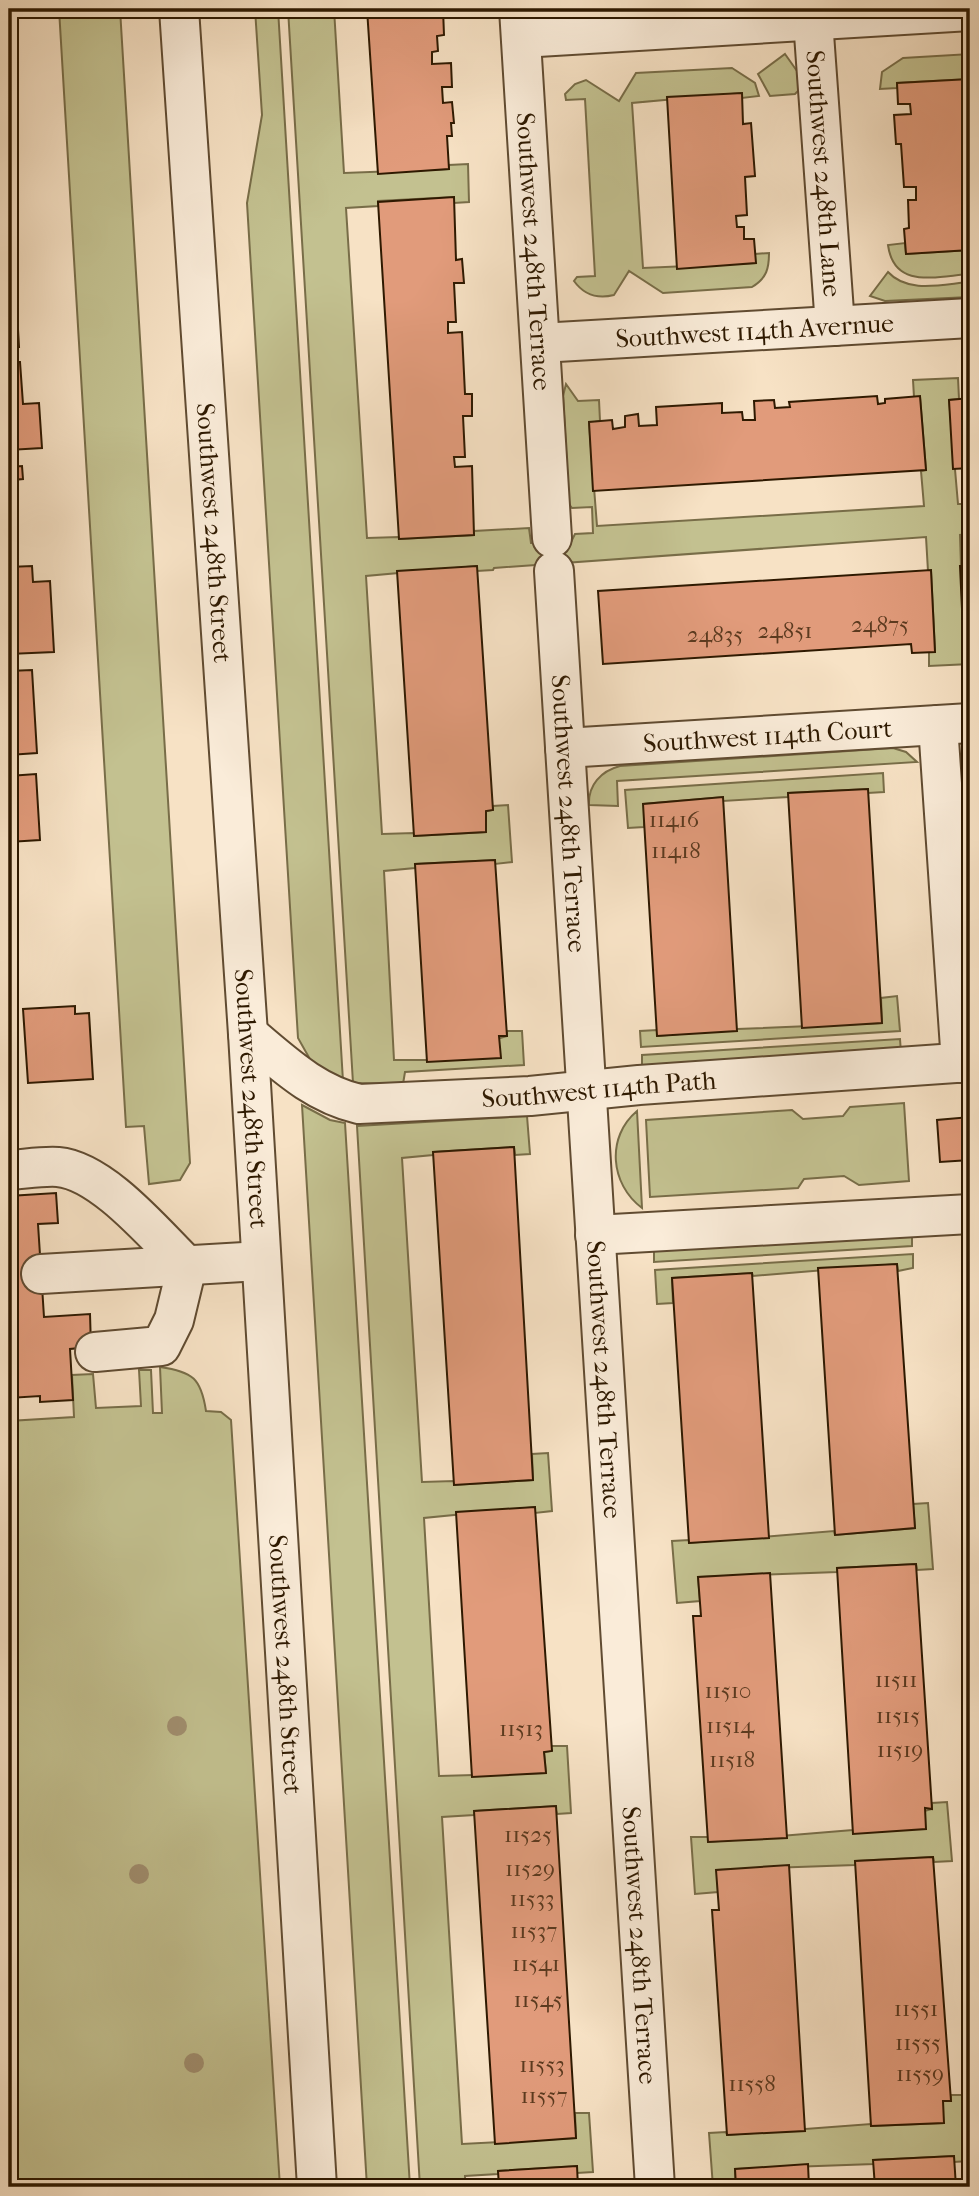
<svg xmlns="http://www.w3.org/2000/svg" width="979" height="2196" viewBox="0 0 979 2196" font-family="'IM FELL French Canon',serif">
	<rect width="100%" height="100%" fill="#f7e2c5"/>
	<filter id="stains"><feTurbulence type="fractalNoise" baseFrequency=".00286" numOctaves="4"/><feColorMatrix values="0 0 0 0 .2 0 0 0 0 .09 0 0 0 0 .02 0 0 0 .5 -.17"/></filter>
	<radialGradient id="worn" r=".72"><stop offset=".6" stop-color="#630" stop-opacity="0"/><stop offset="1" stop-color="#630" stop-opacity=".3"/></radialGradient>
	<path fill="#c3c190" stroke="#786d48" stroke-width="2" d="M59 9H120L190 1163 180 1180 149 1184 144 1126 126 1127Z
		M255 9H278L343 1081 311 1061 298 1038 247 203 262 115Z
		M288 9H334L344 173 449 169V165L468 164 469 202 454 203V197L378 201V206L346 208 367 538 399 537 400 539 474 535V531L529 528 531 543 571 542 575 534 593 533 592 507 572 508 569 504 563 396 566 384 578 401 599 400 600 421 589 423 597 526 924 506 921 471 926 470 920 397H914L913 380 958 378 959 399 949 400 958 504H970V534L960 535 963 629H970V664L929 666V652L935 651 931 571H928L926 537 494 568 493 570 477 571 476 566 366 576 382 834 414 833V836L486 832V811L493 810V806L508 805 512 862 495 864V860L416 864 415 868 384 871 394 1060H427L507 1036V1031H522L524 1065 405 1072 403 1084 353 1083Z
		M785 54 797 71 799 90 795 94 770 96 758 74Z
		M970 54V79L897 83V88L880 89 882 72 903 58Z
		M732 68 755 83 759 96 742 98 741 93 632 103 643 268 755 263V254L769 253C769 268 767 278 752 287L663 293 629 271 614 295C598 299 584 295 574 281L577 277 595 276 585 99 566 100 565 94 575 84 586 80 619 101 636 73Z
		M905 243 906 254 970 250V274C937 276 894 290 888 245Z
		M888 272C908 294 943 284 970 282V297L885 301 870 296Z
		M893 748 906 752 917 762 617 781 618 806 589 805C588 785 601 771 620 766Z
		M883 773 884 792 868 793V789L788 793V797L723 801V797L644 804V827L628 828 625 790Z
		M897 996 900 1031 641 1047 640 1031 657 1030 658 1036 737 1029 882 1023 881 998Z
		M900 1039 901 1053 642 1068V1055Z
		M904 1103 909 1181 859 1185 844 1176 804 1179 798 1188 650 1197 646 1120 792 1110 803 1119 843 1116 850 1107Z
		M302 1105 330 1120 345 1123 410 2187H367Z
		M637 1111 642 1208C610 1184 606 1137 637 1111Z
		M527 1116 530 1154 515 1155 514 1147 434 1152 433 1155 402 1158 422 1482 454 1481V1485L533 1480 532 1454 548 1453 552 1511 535 1513V1507L424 1518 439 1776 546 1773 544 1752 551 1751V1746H567L571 1813 557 1814 555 1806 475 1811 474 1815 442 1817 462 2144 576 2138 575 2113H589L593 2172 577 2173V2166L498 2171V2174L465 2176V2187H420L357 1126Z
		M912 1234V1246L654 1262V1249Z
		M913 1254V1268L898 1271 897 1264 753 1276 752 1273 672 1278 673 1303 657 1304 655 1270Z
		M160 1367C193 1372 201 1378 206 1411L221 1412 231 1420 280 2187H9V1421L74 1417 72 1375 93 1374 96 1408 141 1406 139 1370H151L153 1413H162Z
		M928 1503 933 1569 917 1570 916 1564 837 1568V1572L698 1577 700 1601 677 1603 672 1541 689 1540V1543L834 1531 835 1535 915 1528 913 1504Z
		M947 1802 952 1861 934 1862 933 1857 855 1861V1865L717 1870 718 1892 695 1894 691 1837H708L709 1842 853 1830 932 1809V1803Z
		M951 2095H965L969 2161 954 2162V2156L874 2160V2164L735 2169 736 2187H713L709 2133 726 2132 727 2135 871 2124 872 2126 943 2123V2101H951Z"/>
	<path fill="#e19b7b" stroke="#2e1900" stroke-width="2" d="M367 9H443L444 35 437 36 438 51 432 52V64L451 63 452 87H442L443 103 452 102 454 123H451L452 136H447L449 169 378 174Z
		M970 79V250L906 254 904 229 909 228 908 200H916V187H904L901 144H896L894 115 911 114 910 104H898L897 83Z
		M742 93 743 124 751 123 755 176 745 177 747 215 736 216 737 227H744V239H754L756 263 677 269 667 97Z
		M454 197 456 260 462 259 464 283H454L456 322H448V333L462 332 465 394H472V416H463L465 457H454L455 467 472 466 474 535 399 539 378 202Z
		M14 260 19 347H9V261Z
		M9 362H20L23 404 39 403 42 448 9 450Z
		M877 396 878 404 885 403V399L920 396 926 470 593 491 589 422 612 420 613 429 625 427V416L638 414 639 426 657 425 656 407 722 403V413L742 412 743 420H755L754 401 774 400 775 408 790 407 789 402Z
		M970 398V468L953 469 949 400Z
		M22 466 23 479 13 480 17 551H9V467Z
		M32 566 33 582 50 581 54 652 9 654V567Z
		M477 566 493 810 486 811V832L414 836 397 571Z
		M960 566H970V629L963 630Z
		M931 570 935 652 912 653 911 644 603 664 598 591Z
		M32 670 37 753 9 755V671Z
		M36 774 40 840 9 842V776Z
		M868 789 882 1023 802 1028 788 793Z
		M723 797 737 1031 657 1036 643 804Z
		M495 860 507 1036H499L501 1058 427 1062 415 864Z
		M75 1006V1014L89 1013 93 1079 28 1083 23 1009Z
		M970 1117V1160L940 1162 937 1120Z
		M514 1147 533 1480 454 1485 433 1152Z
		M56 1193 58 1223 38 1224 44 1317 90 1314 91 1347 70 1349 73 1400 40 1402V1396L9 1398V1196Z
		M897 1264 915 1528 835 1535 818 1268Z
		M752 1273 769 1538 689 1543 672 1278Z
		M535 1507 552 1751 544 1752 546 1773 472 1777 456 1512Z
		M916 1564 932 1809 925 1808 926 1829 853 1834 837 1568Z
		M770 1573 787 1838 708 1842 693 1616H701L698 1577Z
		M556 1806 576 2138 495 2144 474 1811Z
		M933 1857 951 2101H943L944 2123 871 2126 855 1861Z
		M789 1865 805 2131 727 2135 712 1910H719L716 1870Z
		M954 2156 956 2187H875L873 2160Z
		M808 2164 809 2187H736L735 2169Z
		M577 2166 578 2187H499L498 2171Z"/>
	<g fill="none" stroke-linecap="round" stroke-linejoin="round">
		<g stroke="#604b31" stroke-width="42">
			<g id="minor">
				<path id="s1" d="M179 9 248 1034 317 2187"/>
				<path id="s2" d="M519 9 552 538"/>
				<path id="s3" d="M813 20 835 326"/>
				<path d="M521 38 970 11"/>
				<path id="s4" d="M540 343 970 318"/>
				<path id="s5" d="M554 571 655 2187"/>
				<path d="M938 725 961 1063"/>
				<path id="s6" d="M565 748 970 723"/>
				<path id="s7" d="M248 1034C283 1063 313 1093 359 1104L530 1096 639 1085 970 1062"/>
				<path d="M9 1170C25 1169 42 1166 58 1167 103 1171 156 1236 187 1266"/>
				<path d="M595 1235 970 1214"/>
				<path d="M41 1274 261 1261"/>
				<path d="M95 1352 161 1346 174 1320 187 1266"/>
			</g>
		</g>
		<use href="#minor" stroke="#faecd9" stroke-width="38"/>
	</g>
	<g fill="#a18f70">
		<circle cx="177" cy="1726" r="10"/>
		<circle cx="139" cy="1874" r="10"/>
		<circle cx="194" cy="2063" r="10"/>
	</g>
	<g text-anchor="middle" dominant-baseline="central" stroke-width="6" stroke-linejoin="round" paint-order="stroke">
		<g font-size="23" fill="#5b3a1f">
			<text x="880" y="624">24875</text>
			<text x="785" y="630">24851</text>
			<text x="715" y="634">24835</text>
			<text x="674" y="819">11416</text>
			<text x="676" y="850">11418</text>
			<text x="896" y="1679">11511</text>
			<text x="728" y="1690">11510</text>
			<text x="898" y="1715">11515</text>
			<text x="730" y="1725">11514</text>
			<text x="521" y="1728">11513</text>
			<text x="900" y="1749">11519</text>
			<text x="732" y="1759">11518</text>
			<text x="528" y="1834">11525</text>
			<text x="530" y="1868">11529</text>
			<text x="532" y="1898">11533</text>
			<text x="534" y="1930">11537</text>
			<text x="536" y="1963">11541</text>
			<text x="538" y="1999">11545</text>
			<text x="916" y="2008">11551</text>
			<text x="918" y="2042">11555</text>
			<text x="542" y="2064">11553</text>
			<text x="920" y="2073">11559</text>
			<text x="752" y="2083">11558</text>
			<text x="544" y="2095">11557</text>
		</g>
		<g font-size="26" fill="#2e1900" stroke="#faecd9">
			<text stroke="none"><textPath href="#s3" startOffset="154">Southwest 248th Lane</textPath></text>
			<text stroke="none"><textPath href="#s2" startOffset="243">Southwest 248th Terrace</textPath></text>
			<text stroke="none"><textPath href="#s4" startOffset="215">Southwest 114th Avernue</textPath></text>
			<text stroke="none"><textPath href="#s1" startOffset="525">Southwest 248th Street</textPath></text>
			<text stroke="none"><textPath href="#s6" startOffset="203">Southwest 114th Court</textPath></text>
			<text stroke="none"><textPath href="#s5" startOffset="243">Southwest 248th Terrace</textPath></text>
			<text stroke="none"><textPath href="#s7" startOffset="373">Southwest 114th Path</textPath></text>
			<text stroke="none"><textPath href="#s1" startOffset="1092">Southwest 248th Street</textPath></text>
			<text stroke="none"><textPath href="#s5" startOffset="810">Southwest 248th Terrace</textPath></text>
			<text stroke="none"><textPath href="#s1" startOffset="1659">Southwest 248th Street</textPath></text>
			<text stroke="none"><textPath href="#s5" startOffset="1377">Southwest 248th Terrace</textPath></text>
		</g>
	</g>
	<rect width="979" height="2196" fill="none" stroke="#f7e2c5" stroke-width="35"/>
	<rect x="10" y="10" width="958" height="2175" fill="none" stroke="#2e1900" stroke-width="3.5"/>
	<rect x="18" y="18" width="944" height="2161" fill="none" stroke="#2e1900" stroke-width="2"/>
	<rect width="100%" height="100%" filter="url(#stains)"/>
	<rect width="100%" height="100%" fill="url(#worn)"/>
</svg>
